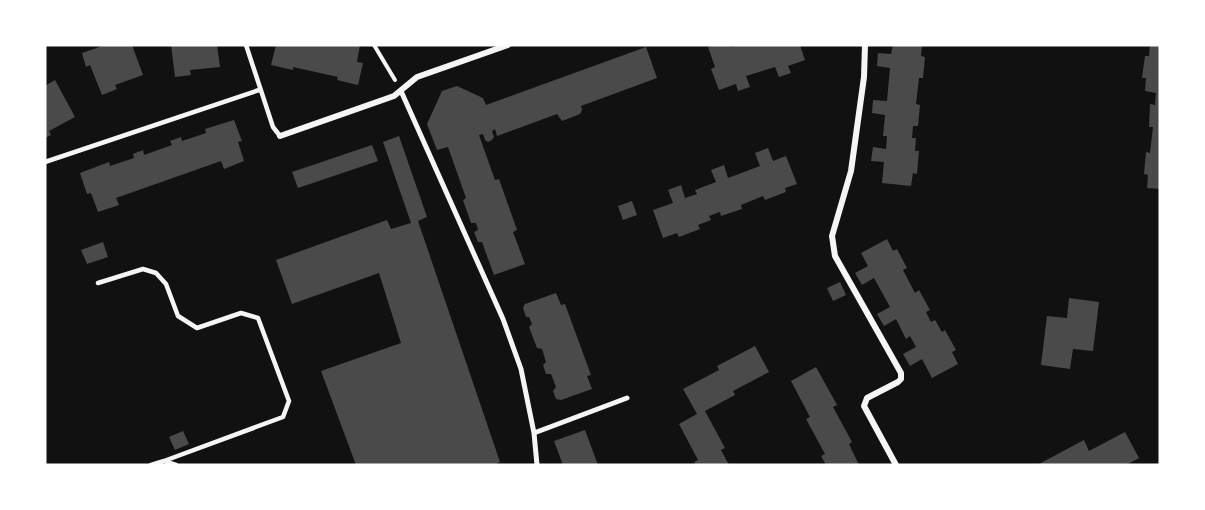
<svg xmlns="http://www.w3.org/2000/svg" width="1205" height="510" viewBox="0 0 1205 510" font-family="'Archivo Narrow',sans-serif">
	<rect width="100%" height="100%" fill="#111"/>
	<path fill="#4a4a4a" d="M105 45H132L143 75 115 85 117 89 102 95 90 65 86 67 82 53Z
		M171 45H217L220 67 190 70 191 75 175 77Z
		M276 45H360L357 62 363 63 358 85 337 80 338 77 293 67V70L271 65Z
		M715 45H731L732 47 738 45H800L805 60 788 66 791 73 779 77 775 67 746 76 750 87 738 91 736 84 719 90 711 69 715 67 708 47Z
		M893 45H922L921 56 925 57 923 78H919L916 104 920 105 918 126H913L912 138H916L915 151H919L917 174 913 173 911 186 882 183 884 162 871 161 873 147 886 149 887 136H883L885 115 872 113 873 100 887 101 890 68 877 66 878 53 891 54Z
		M1150 45H1160V189L1147 188 1148 175 1144 174 1146 152 1150 153 1153 127H1149L1150 104 1155 105 1156 93 1145 91 1146 78H1142L1145 56H1149Z
		M646 47 657 78 581 106 582 110 580 114 562 121 557 114 497 136 495 129 492 131 494 137 492 140 488 142 485 140 483 134 479 135 495 180 499 179 517 230 513 232 525 264 494 275 482 242H478L474 232 478 230 476 223H471L463 200 466 198 448 147 437 150 427 124 442 91 457 86 483 98 486 105Z
		M55 80 75 117 49 131 51 135 45 138V86Z
		M234 120 242 141 238 142 244 161 224 169 221 161 116 198 119 205 98 212 91 193 87 194 80 173 109 162 110 166 134 158 133 154 143 150 144 155 172 145 170 141 181 137 182 141 206 133 205 129Z
		M399 136 427 217 418 221 500 462 494 465H356L321 371 401 343 379 273 292 304 276 260 387 220 391 229 411 223 383 142Z
		M372 145 378 161 298 188 292 172Z
		M768 148 773 161 786 156 797 184 785 188 786 192 765 200 763 196 741 205 742 209 721 216 720 212 709 216 711 220 698 225 700 229 679 237 677 233 663 238 653 210 673 203 668 190 681 185 685 198 697 194 695 190 716 182 711 170 724 165 728 178 760 166 755 153Z
		M632 201 637 215 623 220 618 206Z
		M887 239 893 251 897 249 907 268 903 270 915 293 919 290 930 310 926 312 931 322 935 320 942 332 945 330 956 350 952 352 958 364 932 378 922 359 910 366 903 354 916 347 910 336 906 339 896 319 884 326 877 314 890 307 874 278 862 285 855 273 868 266 861 253Z
		M103 242 108 257 87 264 81 250Z
		M840 282 846 295 833 301 827 288Z
		M556 293 561 305 565 304 591 375 587 376 592 389 561 400 556 399 553 391 556 387 551 374H546L543 365 546 362 542 349 537 348 529 327 532 324 529 317H526L523 308 525 304Z
		M1069 298 1099 302 1093 351 1073 349 1070 369 1041 365 1047 316 1067 318Z
		M755 346 769 372 733 391 735 395 705 411 725 448 721 450 729 465H696L694 462 698 460 679 424 697 414 683 389 719 370 717 366Z
		M816 367 837 405 833 407 852 442 849 444 859 465H826L821 456 825 454 806 419 810 417 791 381Z
		M585 430 598 465H563L554 441Z
		M183 431 189 444 175 450 169 437Z
		M1125 432 1139 458 1126 465H1037L1084 440 1089 451Z"/>
	<g fill="none" stroke-linecap="round" stroke-linejoin="round">
		<path stroke="#f5f5f5" stroke-width="4" d="M374 45 395 80"/>
		<path stroke="#f5f5f5" stroke-width="4.5" d="M246 45 273 127 280 136
			M45 162 259 90
			M98 283 143 269 156 273 166 284 178 316 197 328 241 313 258 318 289 401 283 417 164 461
			M151 465 164 461 176 465"/>
		<path stroke="#f5f5f5" stroke-width="5" d="M401 91 503 319 521 369 534 433 537 465
			M534 433 627 398"/>
		<path stroke="#f5f5f5" stroke-width="6" d="M865 45 864 77 851 171 832 236 835 256 901 373V379L898 382 867 398 864 406 896 465
			M280 136 394 96 417 77 508 45"/>
	</g>
	<rect width="1205" height="510" fill="none" stroke="#ffffff" stroke-width="93"/>
</svg>
